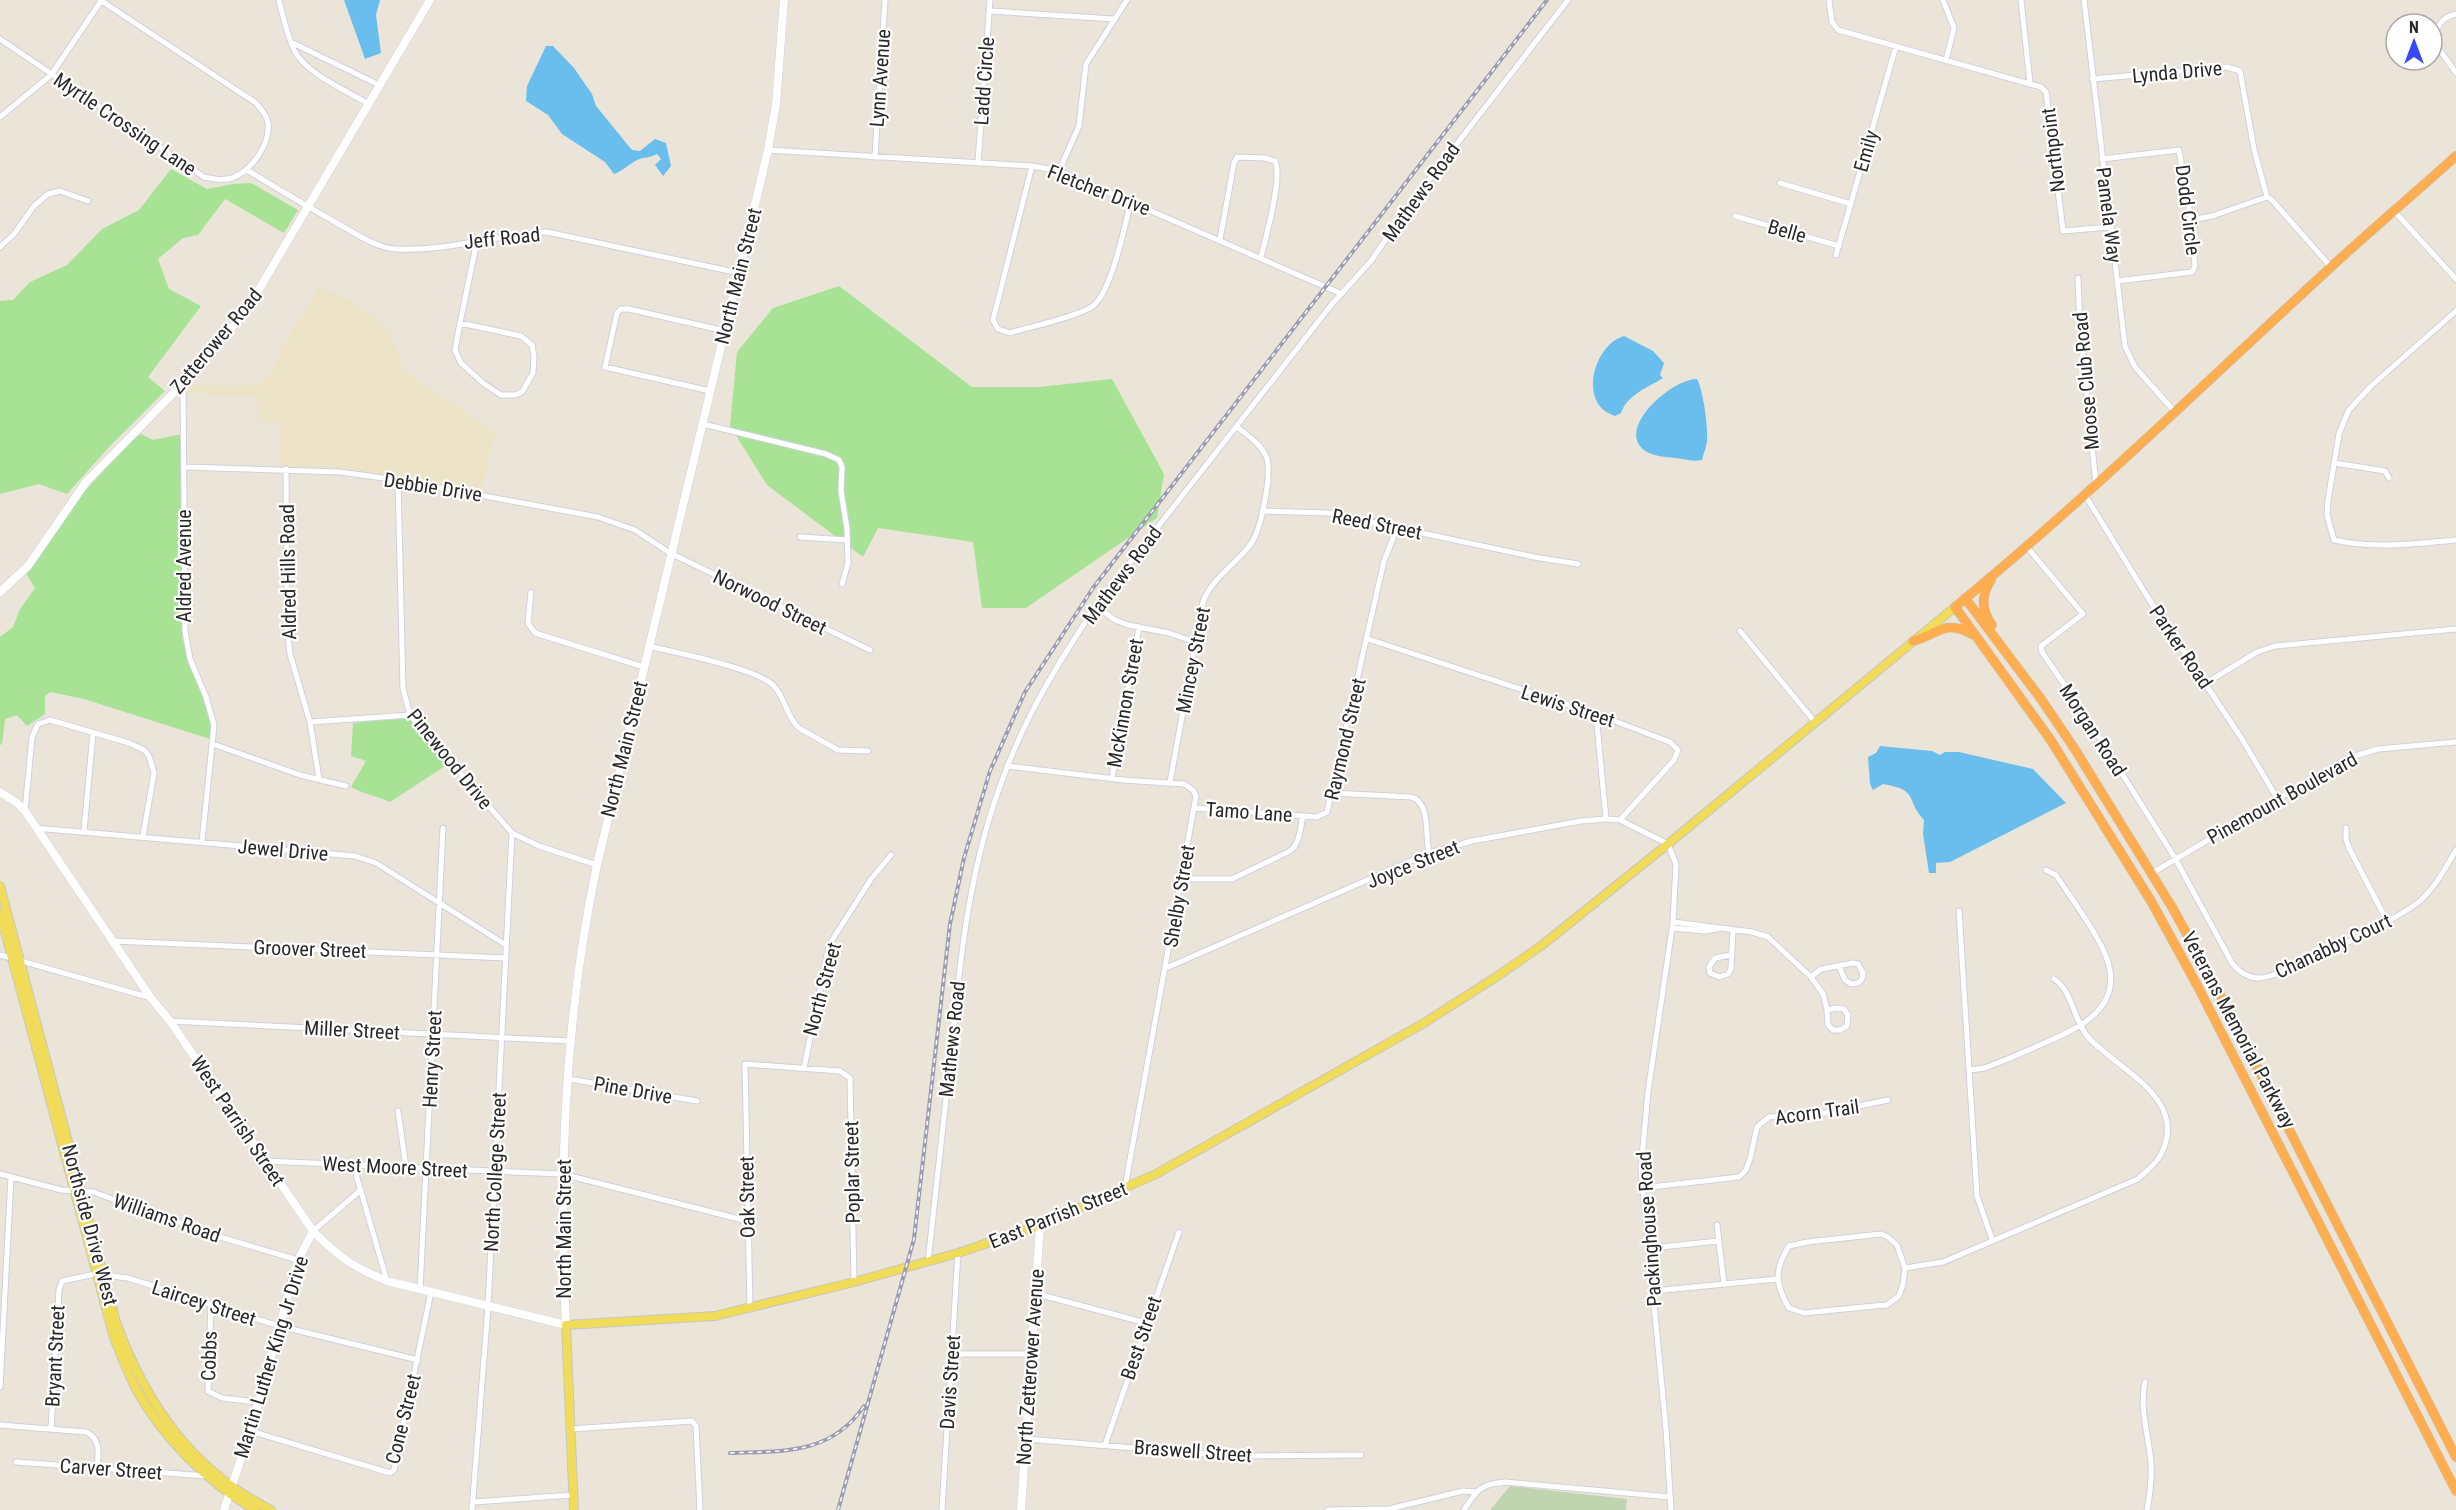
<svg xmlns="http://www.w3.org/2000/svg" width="2456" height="1510" viewBox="0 0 2456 1510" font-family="'Roboto Condensed',sans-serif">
	<rect width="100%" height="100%" fill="#ebe5d9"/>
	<path fill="#ede4c8" d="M319 287 351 301 380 322 392 336 403 370 495 433 481 492 357 471 280 469 281 423 259 422 257 397 189 394 188 386 259 385 276 367 278 352 289 338Z"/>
	<path fill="#a7e295" d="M171 169 207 189 233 184 251 183 298 210 284 233 225 199 198 235 183 238 158 259 169 289 201 306 148 377 165 391 109 447 67 494 39 484 0 494V301L13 300 30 282 67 265 102 229 139 210Z
		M839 286 972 387H1039L1112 379 1164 474 1157 518 1026 608H982L973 542 878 528 863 557 767 485 730 426 737 352 773 308Z
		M141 434 153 440 182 434V637C191 671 214 704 210 739L84 699 50 692 45 696V714L27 726 17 715 5 719 2 744 0 745V637L13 627 20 609 35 588 26 574 83 493 131 441Z
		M409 717 450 763 390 802C377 796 364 794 351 787L366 761 351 756 353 723Z"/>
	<path fill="#bed5b0" d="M1510 1486 1627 1499 1626 1510H1490Z"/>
	<path fill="#6abeee" d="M344 0H380L376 15 381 53 365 59Z
		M546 46H553L574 68 592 94 596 106 632 150 640 151 655 139 666 143 671 166 663 176 655 165 661 159 657 154C650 158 644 157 637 160 629 164 623 171 614 174L605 162 562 134 548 115 526 101 527 86Z
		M1624 336 1653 351 1664 363 1660 375 1663 378C1647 388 1627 395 1621 413L1615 416C1610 414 1603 411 1599 405 1584 384 1599 343 1624 336Z
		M1697 379C1703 389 1710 435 1706 446 1705 451 1703 455 1702 460 1691 462 1685 459 1675 458 1666 457 1654 456 1647 452 1612 431 1671 379 1697 379Z
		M1880 746 1932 751 1940 755 1945 752H1959L2033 769 2066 803 1950 862 1936 863V873H1929L1923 834 1924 820C1905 800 1920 790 1883 784L1873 790 1870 784 1868 757 1876 753Z"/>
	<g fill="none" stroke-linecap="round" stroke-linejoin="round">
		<g stroke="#ced0e1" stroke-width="7">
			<path id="street" d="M279 0C283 17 287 34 294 50 305 73 347 91 369 104
				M1829 0 1832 22 1838 30 2041 87 2046 92 2063 231 2110 227
				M1943 0 1954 28 1946 60
				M2021 0 2030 83
				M2084 0 2125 346 2135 367 2175 412
				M990 11 1114 19
				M2456 14C2441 17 2435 29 2435 43L2456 73
				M0 39 204 177C214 179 222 181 232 178 251 171 271 144 268 122 267 115 260 108 256 103L100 0
				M291 42 381 86
				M2092 79 2227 67 2240 71 2254 149 2267 197 2271 199 2331 267
				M0 117 51 75 101 1
				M768 150 1032 166 1059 171 1342 294
				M875 157 885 0
				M2102 159 2179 150 2191 220 2195 266 2192 272 2117 281
				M978 162 990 0
				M1032 166 993 320 998 329 1010 333C1036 325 1066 320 1090 308 1111 297 1125 224 1131 201
				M247 170C278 189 310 208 342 226 358 235 377 248 396 249 447 252 497 234 547 232L739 273
				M1059 171 1079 126 1086 64 1127 0
				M1780 183 1851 204
				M2395 212 2456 279
				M1735 216 1839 246
				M2191 220 2212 216 2267 197
				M1220 239 1234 163 1237 157 1265 158 1275 161C1283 176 1266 237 1261 257
				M0 247 14 234 34 206 48 194 60 191 88 201
				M1836 255 1896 46
				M2078 278 2080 326 2096 485
				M2456 311 2371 386 2349 410 2345 419 2339 434 2328 500 2327 515 2334 540C2375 549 2414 544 2456 540
				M460 323 521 336 532 345 534 357 533 373 522 392 515 395H501L483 383 461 363 455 350Z
				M460 323 477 241
				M183 383 185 631 190 659 206 697 214 725 202 842
				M710 391 605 367 617 313 621 309H629L725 331
				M703 424 826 454 839 460 842 467 841 491 847 529 848 563 842 584
				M2334 463 2385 471 2389 478
				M184 467 340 472 398 480 598 517 635 530 670 553 870 650
				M286 469 287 626 290 654 310 722 319 779
				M398 480 403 689 410 715 512 833 539 846 597 865
				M2085 495 2147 596 2242 739 2277 798
				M1262 511 1328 513 1534 557 1578 564
				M800 537 847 540
				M2027 547 2083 614 2041 646 2042 652 2089 721 2175 858 2232 963C2239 972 2247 978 2259 978 2283 977 2403 917 2421 900 2436 886 2446 867 2456 850
				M531 592 528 623 535 633 644 667
				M1096 606 1115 620 1128 625 1169 633 1195 642
				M1740 631 1815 722
				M1368 639 1596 714 1670 742 1678 750 1674 760 1620 820
				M649 646C676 653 755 668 773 685 785 697 786 716 799 728L838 750 868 751
				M2206 683 2257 652 2275 646 2456 629
				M1596 714 1606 819
				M310 722 410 715
				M213 744 300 775 346 786
				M1007 766 1123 780 1184 784 1193 790 1196 796 1125 1187
				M1112 778 1139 627
				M1170 782 1203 602C1212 578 1235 565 1250 545 1261 532 1273 471 1266 456 1260 443 1247 435 1237 427
				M1332 793 1411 797C1431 802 1425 837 1429 853
				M1195 808 1317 817 1327 812 1384 561 1397 528
				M25 811 32 737 38 724 50 720 129 743 144 750 149 756 154 773 143 836
				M35 828 355 856 376 863 506 945
				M2346 828V839L2349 848 2387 921
				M84 831 93 733
				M2152 873 2348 758 2378 749 2456 742
				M1182 879H1232L1288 852C1300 846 1300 828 1303 816
				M1959 911 1977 1196 1992 1239
				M1673 922 1752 932 1768 937 1811 977 1823 994 1827 1010
				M1672 928 1705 931 1717 929
				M114 941 506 958
				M0 955 151 998
				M1731 955 1715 958 1709 967 1710 973 1719 977 1728 974 1731 969 1733 931
				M1166 968 1429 853 1472 841 1581 821 1606 819 1620 820 1668 844 1676 864 1673 922 1648 1092 1641 1169 1666 1429 1671 1510
				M1811 977 1821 969 1853 963 1858 964 1863 973 1862 979 1858 983 1851 984 1845 980 1839 966
				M1836 1008 1844 1009 1848 1015 1847 1026 1840 1030H1833L1828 1025 1827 1010Z
				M170 1021 570 1041
				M804 1068 829 945 871 879 891 855
				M1970 1070 1985 1068C2003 1061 2022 1053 2040 1045 2074 1030 2123 1011 2108 962 2101 938 2071 898 2056 875L2046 870
				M569 1079 697 1101
				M398 1111 406 1167
				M265 1161 562 1174 747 1221
				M353 1164 387 1281
				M0 1174 61 1190 93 1192 220 1237 298 1260
				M1642 1188 1739 1177 1746 1170 1750 1159 1757 1127 1769 1117 1825 1113 1888 1100
				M1717 1225 1724 1284
				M313 1231 361 1190
				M1881 1234 1888 1237 1897 1245 1905 1268 1903 1284 1899 1296 1887 1305 1874 1306 1804 1313 1789 1308C1775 1284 1774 1270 1789 1246L1807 1242Z
				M1660 1247 1719 1241
				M928 1262C935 1198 942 1135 949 1072 959 967 968 863 1008 765 1030 708 1062 657 1096 606L1332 304 1371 261 1408 207 1568 0
				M1905 1268 1943 1262 2138 1179C2145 1172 2156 1164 2160 1156 2191 1099 2119 1071 2088 1037 2073 1020 2073 991 2054 979
				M420 1290 443 828
				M1653 1291 1777 1279
				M1034 1293 1146 1323
				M211 1306 208 1391 222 1398 257 1402
				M750 1309 745 1064 840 1071 850 1078 854 1282
				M953 1354H1031
				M2145 1382C2139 1408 2149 1437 2151 1463 2152 1478 2150 1494 2147 1510
				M0 1387 11 1177
				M0 1425 86 1432C102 1440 98 1454 97 1469
				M51 1429 59 1290 62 1281 95 1274 128 1278 279 1326 418 1360
				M570 1429 692 1421 696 1426 700 1510
				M250 1431 390 1473 394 1470 431 1292
				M1026 1439 1230 1456 1361 1455
				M1105 1445 1179 1232
				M16 1462 207 1476
				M473 1502 573 1495
				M472 1510 488 1307 512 833
				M942 1510 958 1253
				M1328 1510 1389 1509 1463 1491 1476 1492
				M1464 1510C1477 1490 1480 1484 1505 1482L1670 1497"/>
		</g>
		<g stroke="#ced0e1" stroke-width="9">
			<path id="secondary" d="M0 592 28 566 86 482 199 367 248 308 430 0
				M0 792 17 803 25 811 151 998 170 1021 313 1231C337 1256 355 1268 387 1281L566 1325C558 1171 565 1016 597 865L768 150 776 104 784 0
				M224 1510 250 1431 298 1260 313 1231
				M1021 1510 1040 1225"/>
		</g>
		<g stroke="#c7c7c7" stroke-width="10">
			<path id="primary" d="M0 886 116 1322C146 1404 192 1470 271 1510
				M0 913 114 1338C121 1355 128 1373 136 1389 163 1438 207 1482 255 1510
				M574 1510 566 1325 715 1316 854 1282 958 1253 1040 1225 1156 1174 1424 1023 1496 977 1541 946 1668 844 1955 607"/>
		</g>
		<g stroke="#c7c7c7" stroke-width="10">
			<path id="highway" d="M2456 156C2414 194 2371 230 2330 268 2206 382 2085 500 1955 607L2050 739 2151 901 2197 985 2456 1491
				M1991 580C1981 595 1981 610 1992 625
				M1965 598 2041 699 2076 751 2172 907 2225 1004 2456 1457
				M1913 641C1940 634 1943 618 1974 635"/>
		</g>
		<use href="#street" stroke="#fff" stroke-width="5"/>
		<use href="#secondary" stroke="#fff" stroke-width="8"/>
		<use href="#primary" stroke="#f0dc58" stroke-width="8"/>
		<use href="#highway" stroke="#fead50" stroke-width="9"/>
		<g stroke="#9c9db3" stroke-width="4">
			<path id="rail" d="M730 1453C783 1451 831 1455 864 1406
				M838 1510 914 1239 950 924 964 858 990 771 1025 692 1093 588 1547 0"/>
		</g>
		<use href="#rail" stroke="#fff" stroke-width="1.5" stroke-dasharray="4.5" stroke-linecap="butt"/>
	</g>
	<g text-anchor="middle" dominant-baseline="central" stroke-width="4.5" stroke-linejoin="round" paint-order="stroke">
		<g font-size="20" fill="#282828" stroke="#fff">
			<text transform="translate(2177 72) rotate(-5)">Lynda Drive</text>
			<text transform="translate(880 78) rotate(-86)">Lynn Avenue</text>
			<text transform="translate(984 81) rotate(-86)">Ladd Circle</text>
			<text transform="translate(125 124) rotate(34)">Myrtle Crossing Lane</text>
			<text transform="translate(2053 150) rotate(-97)">Northpoint</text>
			<text transform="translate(1866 151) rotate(-74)">Emily</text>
			<text transform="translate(1099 190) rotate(21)">Fletcher Drive</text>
			<text transform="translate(1421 192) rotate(-54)">Mathews Road</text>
			<text transform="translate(2188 210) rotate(83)">Dodd Circle</text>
			<text transform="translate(2109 215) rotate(83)">Pamela Way</text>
			<text transform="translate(1787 231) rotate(16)">Belle</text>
			<text transform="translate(502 238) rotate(-6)">Jeff Road</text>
			<text transform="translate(738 276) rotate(-76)">North Main Street</text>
			<text transform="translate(216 341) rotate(-50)">Zetterower Road</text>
			<text transform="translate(2086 381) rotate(-95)">Moose Club Road</text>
			<text transform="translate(433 487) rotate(9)">Debbie Drive</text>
			<text transform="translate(1377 524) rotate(11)">Reed Street</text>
			<text transform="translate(184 566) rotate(-90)">Aldred Avenue</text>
			<text transform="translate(288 572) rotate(-91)">Aldred Hills Road</text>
			<text transform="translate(1122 575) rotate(-53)">Mathews Road</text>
			<text transform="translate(770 602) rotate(26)">Norwood Street</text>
			<text transform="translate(2181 647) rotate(56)">Parker Road</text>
			<text transform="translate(1193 660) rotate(-79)">Mincey Street</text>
			<text transform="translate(1125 703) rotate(-80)">McKinnon Street</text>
			<text transform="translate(1568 706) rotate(18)">Lewis Street</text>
			<text transform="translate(2093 730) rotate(57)">Morgan Road</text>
			<text transform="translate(1345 739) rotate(-77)">Raymond Street</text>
			<text transform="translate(624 749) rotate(-76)">North Main Street</text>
			<text transform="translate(450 759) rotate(51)">Pinewood Drive</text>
			<text transform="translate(2282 798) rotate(-29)">Pinemount Boulevard</text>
			<text transform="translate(1249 812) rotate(4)">Tamo Lane</text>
			<text transform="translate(283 850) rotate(5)">Jewel Drive</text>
			<text transform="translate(1413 864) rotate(-22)">Joyce Street</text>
			<text transform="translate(1179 896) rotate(-80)">Shelby Street</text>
			<text transform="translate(2333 946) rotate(-25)">Chanabby Court</text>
			<text transform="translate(310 949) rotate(2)">Groover Street</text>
			<text transform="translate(822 989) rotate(-75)">North Street</text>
			<text transform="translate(352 1030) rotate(3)">Miller Street</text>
			<text transform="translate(2239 1030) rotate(62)">Veterans Memorial Parkway</text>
			<text transform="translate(952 1039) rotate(-84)">Mathews Road</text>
			<text transform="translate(432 1059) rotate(-87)">Henry Street</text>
			<text transform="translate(633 1090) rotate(10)">Pine Drive</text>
			<text transform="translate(1817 1112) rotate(-8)">Acorn Trail</text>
			<text transform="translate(238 1121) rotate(56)">West Parrish Street</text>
			<text transform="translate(395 1167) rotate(3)">West Moore Street</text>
			<text transform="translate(495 1172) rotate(-87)">North College Street</text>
			<text transform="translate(852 1172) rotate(-91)">Poplar Street</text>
			<text transform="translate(747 1197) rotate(-91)">Oak Street</text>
			<text transform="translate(1058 1215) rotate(-22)">East Parrish Street</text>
			<text transform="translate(167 1218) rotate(19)">Williams Road</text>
			<text transform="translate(90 1225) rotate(75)">Northside Drive West</text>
			<text transform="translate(564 1229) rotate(-90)">North Main Street</text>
			<text transform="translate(1649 1229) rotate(-94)">Packinghouse Road</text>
			<text transform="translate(204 1303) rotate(18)">Laircey Street</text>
			<text transform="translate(1141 1338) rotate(-71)">Best Street</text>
			<text transform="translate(55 1356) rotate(-87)">Bryant Street</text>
			<text transform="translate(209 1356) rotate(-88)">Cobbs</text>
			<text transform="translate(271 1357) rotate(-73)">Martin Luther King Jr Drive</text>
			<text transform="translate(1030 1367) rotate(-86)">North Zetterower Avenue</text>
			<text transform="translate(950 1382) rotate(-86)">Davis Street</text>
			<text transform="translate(403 1419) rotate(-76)">Cone Street</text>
			<text transform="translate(1193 1451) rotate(4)">Braswell Street</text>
			<text transform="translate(111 1469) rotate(4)">Carver Street</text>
		</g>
	</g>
	<g transform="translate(2414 42)"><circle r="28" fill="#ffffff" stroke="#a9a9a9" stroke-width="1.5"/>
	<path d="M0-4.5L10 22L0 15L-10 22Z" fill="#3748fa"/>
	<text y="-9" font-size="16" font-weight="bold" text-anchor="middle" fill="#282828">N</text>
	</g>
</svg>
